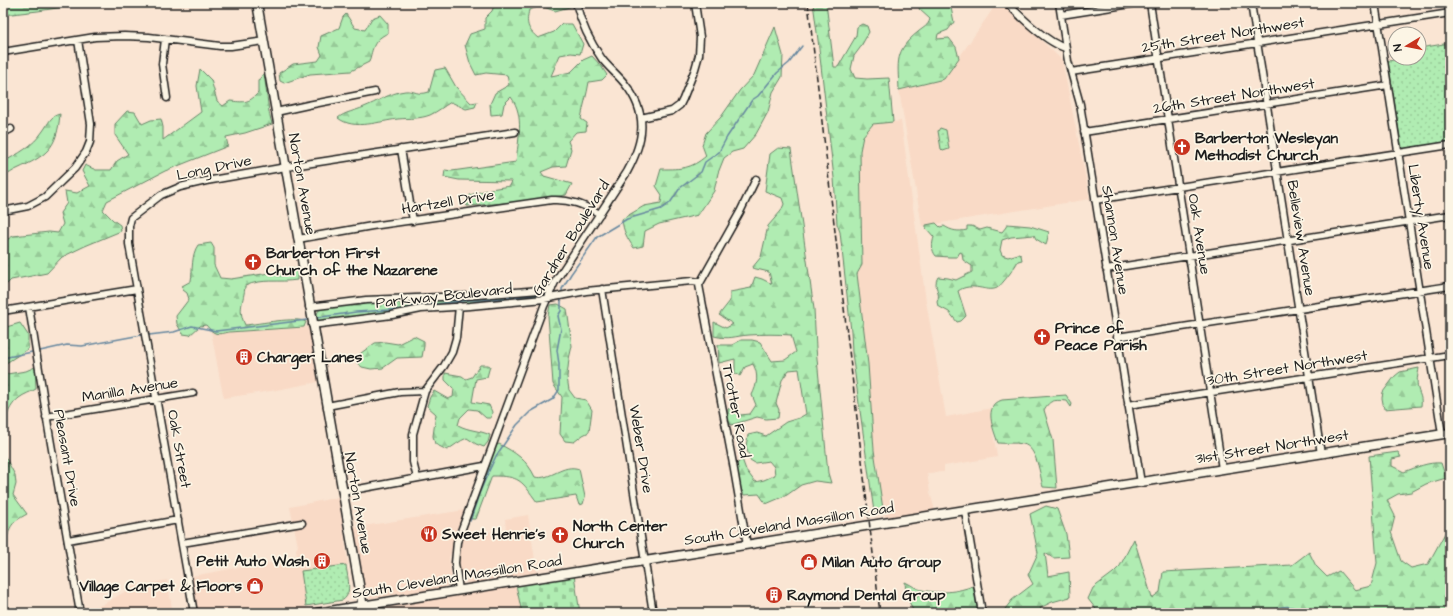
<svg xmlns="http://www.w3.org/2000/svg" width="1453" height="616" viewBox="0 0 1453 616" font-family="'Architects Daughter',sans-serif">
	<defs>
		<pattern id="forest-firs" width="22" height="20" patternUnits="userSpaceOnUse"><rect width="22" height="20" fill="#b0ecb2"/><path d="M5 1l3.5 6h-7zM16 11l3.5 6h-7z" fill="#97ca98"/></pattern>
		<pattern id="cemetery-stones" width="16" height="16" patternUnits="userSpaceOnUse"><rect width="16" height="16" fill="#b0ecb2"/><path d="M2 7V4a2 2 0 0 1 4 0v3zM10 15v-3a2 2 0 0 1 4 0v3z" fill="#97ca98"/></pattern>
		<pattern id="park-dots" width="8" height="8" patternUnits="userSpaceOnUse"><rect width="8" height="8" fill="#b0ecb2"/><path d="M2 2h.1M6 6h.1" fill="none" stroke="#97ca98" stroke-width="1.8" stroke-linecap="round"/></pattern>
	</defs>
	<rect width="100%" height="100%" fill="#fae5d3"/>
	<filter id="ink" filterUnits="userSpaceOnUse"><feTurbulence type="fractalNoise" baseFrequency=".025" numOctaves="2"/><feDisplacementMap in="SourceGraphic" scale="8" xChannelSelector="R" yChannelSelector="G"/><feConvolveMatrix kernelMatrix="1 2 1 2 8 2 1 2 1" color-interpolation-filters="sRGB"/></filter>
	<g filter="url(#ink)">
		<path fill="#f9dac6" d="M997 3H1001L1062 60 1090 199 922 226 899 90 944 79Z
			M901 121 926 301 946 417 992 408 990 414 997 457 944 466V472L927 473 930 492 935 511 886 520 879 488V474L874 450 868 364 857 274 862 265 860 151 863 136 873 124Z
			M309 327 318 382 271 391 224 398 221 385 211 331 218 334 229 332Z
			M339 497 348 565 301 572 307 613H194L187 577 230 569 297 559 296 549 298 546 290 507Z
			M465 510 449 558 451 576 447 585 442 588 371 598 367 597 361 582 351 528Z
			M528 515 537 573 487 580 474 583H468L459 578 456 565 461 534 506 531 505 519Z
			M167 580 173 613H80L79 610 102 605 133 587Z
			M516 585 522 613H370L374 609Z"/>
		<path fill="url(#forest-firs)" stroke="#668467" d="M3 3H89L38 11 3 15Z
			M495 3H573V6L555 11 541 6 529 10C526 23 527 29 538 38L554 32 562 24H572L583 44 580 54 571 53 560 55 551 76 571 72 583 60 592 56 601 66 607 75 602 80 589 82C587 95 583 106 581 119L587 123 586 131 576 132 568 141 571 149 566 166 553 167 541 172 544 176 572 184 566 195 517 202 467 206 466 201 470 195 490 189 510 186 512 181 459 180 444 177 445 170 452 171 516 162C518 140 525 116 511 97L504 104 502 114 491 115 490 104 495 93 509 85 507 75 486 73 476 75 470 63 465 45 470 34 485 29V18L492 11Z
			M813 3H826L834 67H838L856 36 857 27 862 24 867 26 869 32 860 48 854 56 851 69 855 78 867 79 889 78 893 122 873 124 863 136 860 151 862 265 857 274 868 364 874 450 883 509 880 511 874 512 852 353 851 331 840 232 837 224 834 178 818 40Z
			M921 3H950L954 22 948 30 938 34 937 39 949 38 956 47 959 58 944 79 899 90C898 62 894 51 918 32 924 27 928 26 930 19L919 9Z
			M346 14 355 28 365 30 372 18 380 15 388 24V33C373 40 373 48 369 62L351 71 310 74 284 83 280 81 279 73 293 64 318 61 322 55 319 47 321 36 339 28 343 17Z
			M775 27 783 55 782 77 773 92 768 112 756 134 743 149 732 152 724 158 718 173 714 191 698 215 659 224 645 231 643 246 634 248C627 238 623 231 622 219L644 206 661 203 662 195 656 186 661 169C681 169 691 169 706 156L702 145 706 133 721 117 740 90 754 75Z
			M445 68 456 87 471 103 477 102 475 107 466 109 451 102C444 106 437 112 430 115 420 119 409 118 398 119 380 121 354 131 338 118 345 112 355 111 364 107 377 102 389 93 405 91 415 90 417 96 429 92L435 70Z
			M200 69 211 80 217 101 223 106 230 101C243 102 248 104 258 93V81L264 73 269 112 272 124 245 133 226 137 228 146 165 171 107 201 103 210 113 220 120 225 121 231 85 246 62 257 47 273 11 280 6 285H3V242L13 236 49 232 58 233 63 224 60 213 67 203 65 191 77 193 90 186 82 171 85 165 96 170H111L117 161 128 154 115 135V124L127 111 135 112 142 124 151 120 161 119 163 127V140L201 112 197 86Z
			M60 114C57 149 47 155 17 169 12 171 9 175 3 175V162C18 154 33 146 43 131 49 123 50 116 60 114Z
			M778 148 791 149 814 309 816 348 828 473 831 483 815 481 801 485 787 495 766 504 759 494 744 495 741 489 736 465 742 459 746 470 755 482 764 480 775 475 774 467 769 461 755 463 750 460 746 446 748 435 757 433 766 436 786 422 799 418 806 414 799 369 789 370 782 380 776 403 779 410 778 418 766 419 757 417 731 425 728 420V409L734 407 740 415 750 414 756 405 752 395C757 385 759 375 753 364L745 367 740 376 735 373V359L719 363 718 345H732L741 340H752L760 342 772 361 785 360 796 352 791 335C777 334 763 334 749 335 734 336 730 340 714 336V322L726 328 733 324 719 315 730 301V292L751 288 755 277 762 279 772 284 769 272 752 268 761 257 768 226 781 211 784 204 782 198 765 191 770 154Z
			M936 223 940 227 944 226C952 231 958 232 967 230V226H972L980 230 987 228 1002 232 1006 227 1007 224 1030 226 1049 232 1046 245 1036 239 1034 235 1011 237 1002 240 1000 250 1002 255 1008 257 1018 254 1021 255 1022 260 1018 261C1016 266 1001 286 997 288 987 293 972 281 958 291L966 316 961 321 957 322 949 312 938 306 937 302C942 293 932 286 938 277L948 278 956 280 972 272V266L963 260 962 253 960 252 957 257H949L936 256C931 250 932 244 934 237L926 228V225Z
			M211 243 214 248V265L220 278 231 279 276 272 292 268 297 270V280C279 283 262 278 245 286 244 302 237 308 245 325 258 324 297 316 306 322L304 327 229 332C217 335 214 335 206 325L200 326 190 335 183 334 177 324 176 316 189 299 187 293 183 290 182 286 191 281C193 269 191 255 198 245Z
			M542 292 543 295 539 297C517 300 494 304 471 305 447 306 423 302 400 312L322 322 318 321C316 314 317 312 322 307L382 301 394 304 402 300Z
			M558 304 567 309 572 346 569 359 567 377 569 390 575 398 586 400 592 410 589 432 583 435 574 442 565 441 560 434 562 397 553 384 548 316 550 305Z
			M20 323 28 335V349L3 365V328Z
			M414 336 424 341V346L422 357 397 358 383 368 371 369 362 367 356 362 361 353 375 343 385 342 398 344Z
			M480 365H488L490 366 487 377 476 379 472 402 489 405 492 412 491 418H486L477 410 469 409 460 418 458 425C469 431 479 430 490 435L488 442 484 447 476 444 467 438C459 441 454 446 447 450L435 444 433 436 436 414 427 406 430 397 434 391 448 399 453 397 454 389 445 380V373L462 376 466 379 472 377Z
			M35 367 36 389C31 392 24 394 19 398 5 409 4 427 3 444V368L7 374 26 371Z
			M1419 368C1418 375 1416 382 1418 389 1420 396 1422 397 1421 406L1384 409 1382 398 1383 392 1395 376 1400 372Z
			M1066 395 1072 404 1071 407 1067 401C1055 400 1050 399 1044 410L1053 440 1057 488 1043 487C1040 475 1037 447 1023 444 1014 442 1006 444 998 443 993 428 983 406 1002 400Z
			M499 444C515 452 527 460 535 477 550 481 563 463 579 469L585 497 583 504 579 505 576 496 537 502C521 480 520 476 492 476L476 519H471L481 483 494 446Z
			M1398 452 1401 457 1392 459V466L1404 472C1417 467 1428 462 1441 463L1446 478 1426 484 1411 492 1398 494 1387 500 1395 516 1391 532 1401 561 1411 568 1428 564 1450 524V613H1099L1088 599 1093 588 1113 573 1120 566 1134 539 1152 598 1160 592 1163 572 1292 565 1309 552 1316 566 1327 577 1339 571 1355 590 1371 586 1377 563 1369 456Z
			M3 453 15 475 16 484 13 495 27 514C11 523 10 525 6 543L3 545Z
			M1046 506 1057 509 1066 534 1069 557 1053 558 1045 553 1048 576 1069 572 1070 597 1052 602 1040 608 1045 613H1002L1012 600 1033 584 1028 575 1038 553 1030 514Z
			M905 582C910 584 916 589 922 590 939 594 958 592 973 586L978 613H914L906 594Z"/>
		<path fill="url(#cemetery-stones)" stroke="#668467" d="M574 575 580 613H522L516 585Z"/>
		<path fill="url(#park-dots)" stroke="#668467" d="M1450 43V143L1402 150 1388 61 1408 58H1419V48Z
			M940 128 946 130 949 149 943 151 941 149 938 131Z
			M346 565C347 576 353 593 343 600L306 606 301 571Z"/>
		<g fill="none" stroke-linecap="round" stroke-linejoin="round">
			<path stroke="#66879f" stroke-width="1.5" d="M562 293V289L571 274 597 237 627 219 661 209 670 203 680 188 701 172 705 162 719 152 727 137 752 100 758 96 777 73 789 63 802 46
				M315 318 356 312 405 309 417 304 429 303 436 304 470 300H482L543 294
				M149 335 174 332 192 326 216 331 307 320
				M40 351 67 345 82 346 141 335
				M3 358 32 352
				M470 521 479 494 488 473 496 456 517 425 530 412 553 399 559 390V364L557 350 561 329 558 316 561 311V298
				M1269 613C1281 604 1294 605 1306 613"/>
			<g stroke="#1c1c1c" stroke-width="9">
				<path id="minor" d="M1007 3C1021 17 1047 43 1066 48
					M1059 3 1068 61 1080 104 1141 483
					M1150 3 1222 469
					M1251 3 1321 454
					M1375 3 1442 434
					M1061 15 1137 3
					M165 39 162 64 167 98
					M3 52 95 37 124 36 149 37 220 46H231L264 41
					M1071 72 1450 13
					M276 112 308 105 375 92
					M641 118 672 111 680 105 683 99 695 69 699 55 700 37 695 3
					M1084 132 1388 85
					M3 133 11 129
					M401 149 413 221
					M1095 200 1450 145
					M3 211 28 206 45 197 75 168 86 152 90 142 91 124 78 40
					M298 239 372 226 552 200C570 199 584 205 600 214
					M1106 269 1450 215
					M602 289 653 613
					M29 307 49 432 80 613
					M309 307 366 300 465 296 552 289
					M3 311 137 289
					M312 325 392 315 421 309 470 306 544 299 586 291 692 281 700 282
					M1117 337 1450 286
					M1128 405 1450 355
					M327 406 400 392 425 391
					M46 417 193 393
					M417 478 413 462V434L425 391 444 366 452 352 456 338 459 306
					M342 492 484 466
					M965 511 982 613
					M68 540 178 520
					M182 543 302 523
					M747 545 733 464 699 285 740 212 756 179
					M459 590 455 563 457 542 544 306 555 282 627 172C644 141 649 114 625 84 618 75 609 68 602 59 590 42 581 23 576 3
					M194 613 129 244V226L131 218 161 195 180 187 206 181 286 167 515 132"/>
			</g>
			<g stroke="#1c1c1c" stroke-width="11">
				<path id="major" d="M257 3 364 613
					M317 613 1450 433"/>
			</g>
			<use href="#minor" stroke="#fcf5e5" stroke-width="6"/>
			<use href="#major" stroke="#fcf5e5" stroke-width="8"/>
			<path stroke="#1c1c1c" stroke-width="1.5" stroke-dasharray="6 3" stroke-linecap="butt" d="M808 3 880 613"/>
		</g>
	</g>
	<defs>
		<g id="church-disc" transform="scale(0.9)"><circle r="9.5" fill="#c8321e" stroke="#fcf5e5"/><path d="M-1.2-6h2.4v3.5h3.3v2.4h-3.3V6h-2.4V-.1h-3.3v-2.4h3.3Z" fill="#fff"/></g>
		<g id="building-disc" transform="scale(0.9)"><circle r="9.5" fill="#c8321e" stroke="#fcf5e5"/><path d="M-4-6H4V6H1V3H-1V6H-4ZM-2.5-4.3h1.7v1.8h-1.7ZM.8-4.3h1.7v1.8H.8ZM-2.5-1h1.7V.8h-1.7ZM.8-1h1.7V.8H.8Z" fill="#fff"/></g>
		<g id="restaurant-disc" transform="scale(0.9)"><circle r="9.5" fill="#c8321e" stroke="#fcf5e5"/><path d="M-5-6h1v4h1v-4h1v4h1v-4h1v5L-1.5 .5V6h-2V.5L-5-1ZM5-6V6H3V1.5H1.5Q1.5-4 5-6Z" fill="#fff"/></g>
		<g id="shop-disc" transform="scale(0.9)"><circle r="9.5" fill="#c8321e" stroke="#fcf5e5"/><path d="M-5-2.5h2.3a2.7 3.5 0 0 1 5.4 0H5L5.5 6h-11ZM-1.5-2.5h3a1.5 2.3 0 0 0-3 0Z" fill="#fff"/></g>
	</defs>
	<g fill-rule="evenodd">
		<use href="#church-disc" x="1182" y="147"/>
		<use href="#church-disc" x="253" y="262"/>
		<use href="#church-disc" x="1042" y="337"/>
		<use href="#building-disc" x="244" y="357"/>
		<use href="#restaurant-disc" x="429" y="534"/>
		<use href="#church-disc" x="560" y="535"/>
		<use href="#building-disc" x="322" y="561"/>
		<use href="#shop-disc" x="809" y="562"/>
		<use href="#shop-disc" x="255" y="586"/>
		<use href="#building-disc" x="774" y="595"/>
	</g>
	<g text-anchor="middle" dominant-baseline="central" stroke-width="3.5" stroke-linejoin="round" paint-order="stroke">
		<g font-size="15" fill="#1c1c1c" stroke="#fcf5e5">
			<text transform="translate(1223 35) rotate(-9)">25th Street Northwest</text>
			<text transform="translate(1234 96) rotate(-9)">26th Street Northwest</text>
			<text transform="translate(214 168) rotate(-12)">Long Drive</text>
			<text transform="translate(302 184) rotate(80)">Norton Avenue</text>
			<text transform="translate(448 202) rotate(-9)">Hartzell Drive</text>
			<text transform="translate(1421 217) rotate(81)">Liberty Avenue</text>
			<text transform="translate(1199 234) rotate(81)">Oak Avenue</text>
			<text transform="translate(571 238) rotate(-58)">Gardner Boulevard</text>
			<text transform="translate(1301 238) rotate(81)">Belleview Avenue</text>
			<text transform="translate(1115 240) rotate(81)">Shannon Avenue</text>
			<text transform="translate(444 296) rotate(-6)">Parkway Boulevard</text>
			<text transform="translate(1287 368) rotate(-9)">30th Street Northwest</text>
			<text transform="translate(130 390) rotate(-9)">Manilla Avenue</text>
			<text transform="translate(736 411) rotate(79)">Trotter Road</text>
			<text transform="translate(1272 447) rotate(-9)">31st Street Northwest</text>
			<text transform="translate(179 449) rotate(80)">Oak Street</text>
			<text transform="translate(641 449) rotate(81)">Weber Drive</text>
			<text transform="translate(67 458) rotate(80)">Pleasant Drive</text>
			<text transform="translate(358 503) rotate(80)">Norton Avenue</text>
			<text transform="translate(789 524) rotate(-9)">South Cleveland Massillon Road</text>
			<text transform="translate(457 577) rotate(-9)">South Cleveland Massillon Road</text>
		</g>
		<g font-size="15" font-weight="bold" fill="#1c1c1c" stroke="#fcf5e5" text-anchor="start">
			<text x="1195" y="138">Barberton Wesleyan<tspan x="1195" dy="17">Methodist Church</tspan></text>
			<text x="266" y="253">Barberton First<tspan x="266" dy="17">Church of the Nazarene</tspan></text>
			<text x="1055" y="328">Prince of<tspan x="1055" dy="17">Peace Parish</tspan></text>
			<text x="257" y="357">Charger Lanes</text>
			<text x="573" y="526">North Center<tspan x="573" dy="17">Church</tspan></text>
			<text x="442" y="534">Sweet Henrie's</text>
			<text x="309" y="561" text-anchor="end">Petit Auto Wash</text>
			<text x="822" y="562">Milan Auto Group</text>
			<text x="242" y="586" text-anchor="end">Village Carpet &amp; Floors</text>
			<text x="787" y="595">Raymond Dental Group</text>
		</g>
	</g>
	<rect width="1453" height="616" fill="none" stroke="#fcf5e5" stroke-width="16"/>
	<rect x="8" y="8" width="1437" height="600" fill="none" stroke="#1c1c1c" stroke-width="1.5" filter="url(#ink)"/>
	<g transform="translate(1407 46) rotate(260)"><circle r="19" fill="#fcf5e5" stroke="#a29e95"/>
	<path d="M0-3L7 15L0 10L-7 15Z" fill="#c8321e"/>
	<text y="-6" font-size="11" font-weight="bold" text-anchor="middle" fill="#1c1c1c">N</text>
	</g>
</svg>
